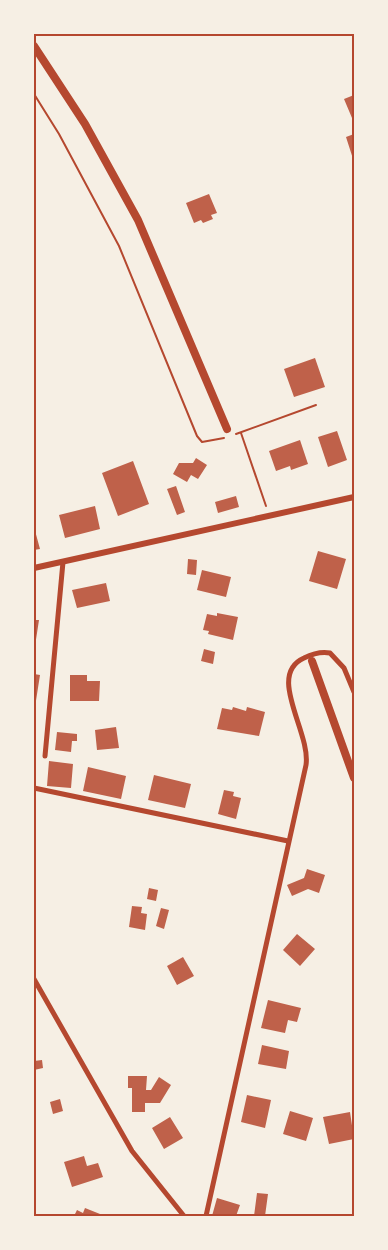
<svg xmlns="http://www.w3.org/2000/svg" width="388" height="1250" viewBox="0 0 388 1250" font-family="'Libre Baskerville',serif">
	<rect width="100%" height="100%" fill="#f6efe4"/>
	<path fill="#bf614a" d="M354 95V117L352 118 344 99Z
		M354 134V162L346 137Z
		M209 194 217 213 211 215 213 219 203 223 201 220 194 223 186 203Z
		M315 358 325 387 294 397 284 369Z
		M337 431 347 460 328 467 318 437Z
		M300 440 308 464 291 470 290 466 276 471 269 451Z
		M196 458 207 465 198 479 191 475 187 482 173 474 179 463H193Z
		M133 461 149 504 118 516 102 473Z
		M176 486 185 512 177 515 167 489Z
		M236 496 239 507 218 513 215 502Z
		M95 506 100 529 65 538 59 515Z
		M34 527 40 549 34 550Z
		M318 551 346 559 337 589 309 581Z
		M188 559 197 560 196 575 187 574Z
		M202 570 231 577 226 597 197 590Z
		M106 583 110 601 77 608 72 590Z
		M217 613 238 617 233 640 208 634 209 631 203 630 207 614 217 616Z
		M34 620H39L35 646H34Z
		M204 649 215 652 213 664 201 661Z
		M34 674 40 675 35 707H34Z
		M70 675H87V681H100L99 701H70Z
		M233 707 246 711 247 707 265 712 259 736 217 729 222 708 232 710Z
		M116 727 119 748 97 750 95 730Z
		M57 732 77 734V741H72L71 752 55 750Z
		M49 761 73 764 71 788 47 786Z
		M88 767 126 776 121 799 83 791Z
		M154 775 191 784 185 808 148 800Z
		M224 790 234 792 233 796 241 798 236 819 218 814Z
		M307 869 325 875 319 893 308 889 292 896 287 885 304 878Z
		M149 888 158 890 156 901 147 899Z
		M132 906 142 907 141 913 147 914 145 930 129 927Z
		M161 908 169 910 164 929 156 926Z
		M297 934 315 949 300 966 283 950Z
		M183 957 194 976 177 985 167 966Z
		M268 1000 301 1008 297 1022 288 1020 285 1033 261 1028Z
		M262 1045 289 1051 286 1069 258 1064Z
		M42 1060 43 1068 34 1070V1061Z
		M128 1076H147L146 1090H151L159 1077 171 1085 160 1103H145V1112H132V1088H128Z
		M247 1095 271 1100 265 1128 241 1122Z
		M60 1099 63 1111 53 1114 50 1102Z
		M290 1111 313 1118 306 1141 283 1134Z
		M350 1112 354 1139 329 1144 323 1117Z
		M170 1117 183 1138 164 1149 152 1128Z
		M84 1156 87 1166 98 1163 103 1177 72 1187 64 1162Z
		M257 1193 268 1194 265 1216H254Z
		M217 1198 240 1205 236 1216H212Z
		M85 1208 105 1216H74L77 1210 83 1213Z"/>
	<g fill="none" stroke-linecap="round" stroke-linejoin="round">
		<path stroke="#b5482f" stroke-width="2" d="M34 94 59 134 119 246 197 436 202 442 224 438
			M241 433 266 506
			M236 434 316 405"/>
		<path stroke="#b5482f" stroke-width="5" d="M45 756 63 562
			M34 788 288 841
			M34 979 132 1151 184 1216
			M206 1216 306 765C311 732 266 675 304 658 312 654 320 651 330 653L344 668 354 692"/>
		<path stroke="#b5482f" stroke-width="6" d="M34 568 354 497"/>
		<path stroke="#b5482f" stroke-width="8" d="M34 46 85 124 138 220 227 429
			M312 661 354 778"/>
	</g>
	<rect width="388" height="1250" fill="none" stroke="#f6efe4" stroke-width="70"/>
	<rect x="35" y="35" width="318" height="1180" fill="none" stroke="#b5482f" stroke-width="2"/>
</svg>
